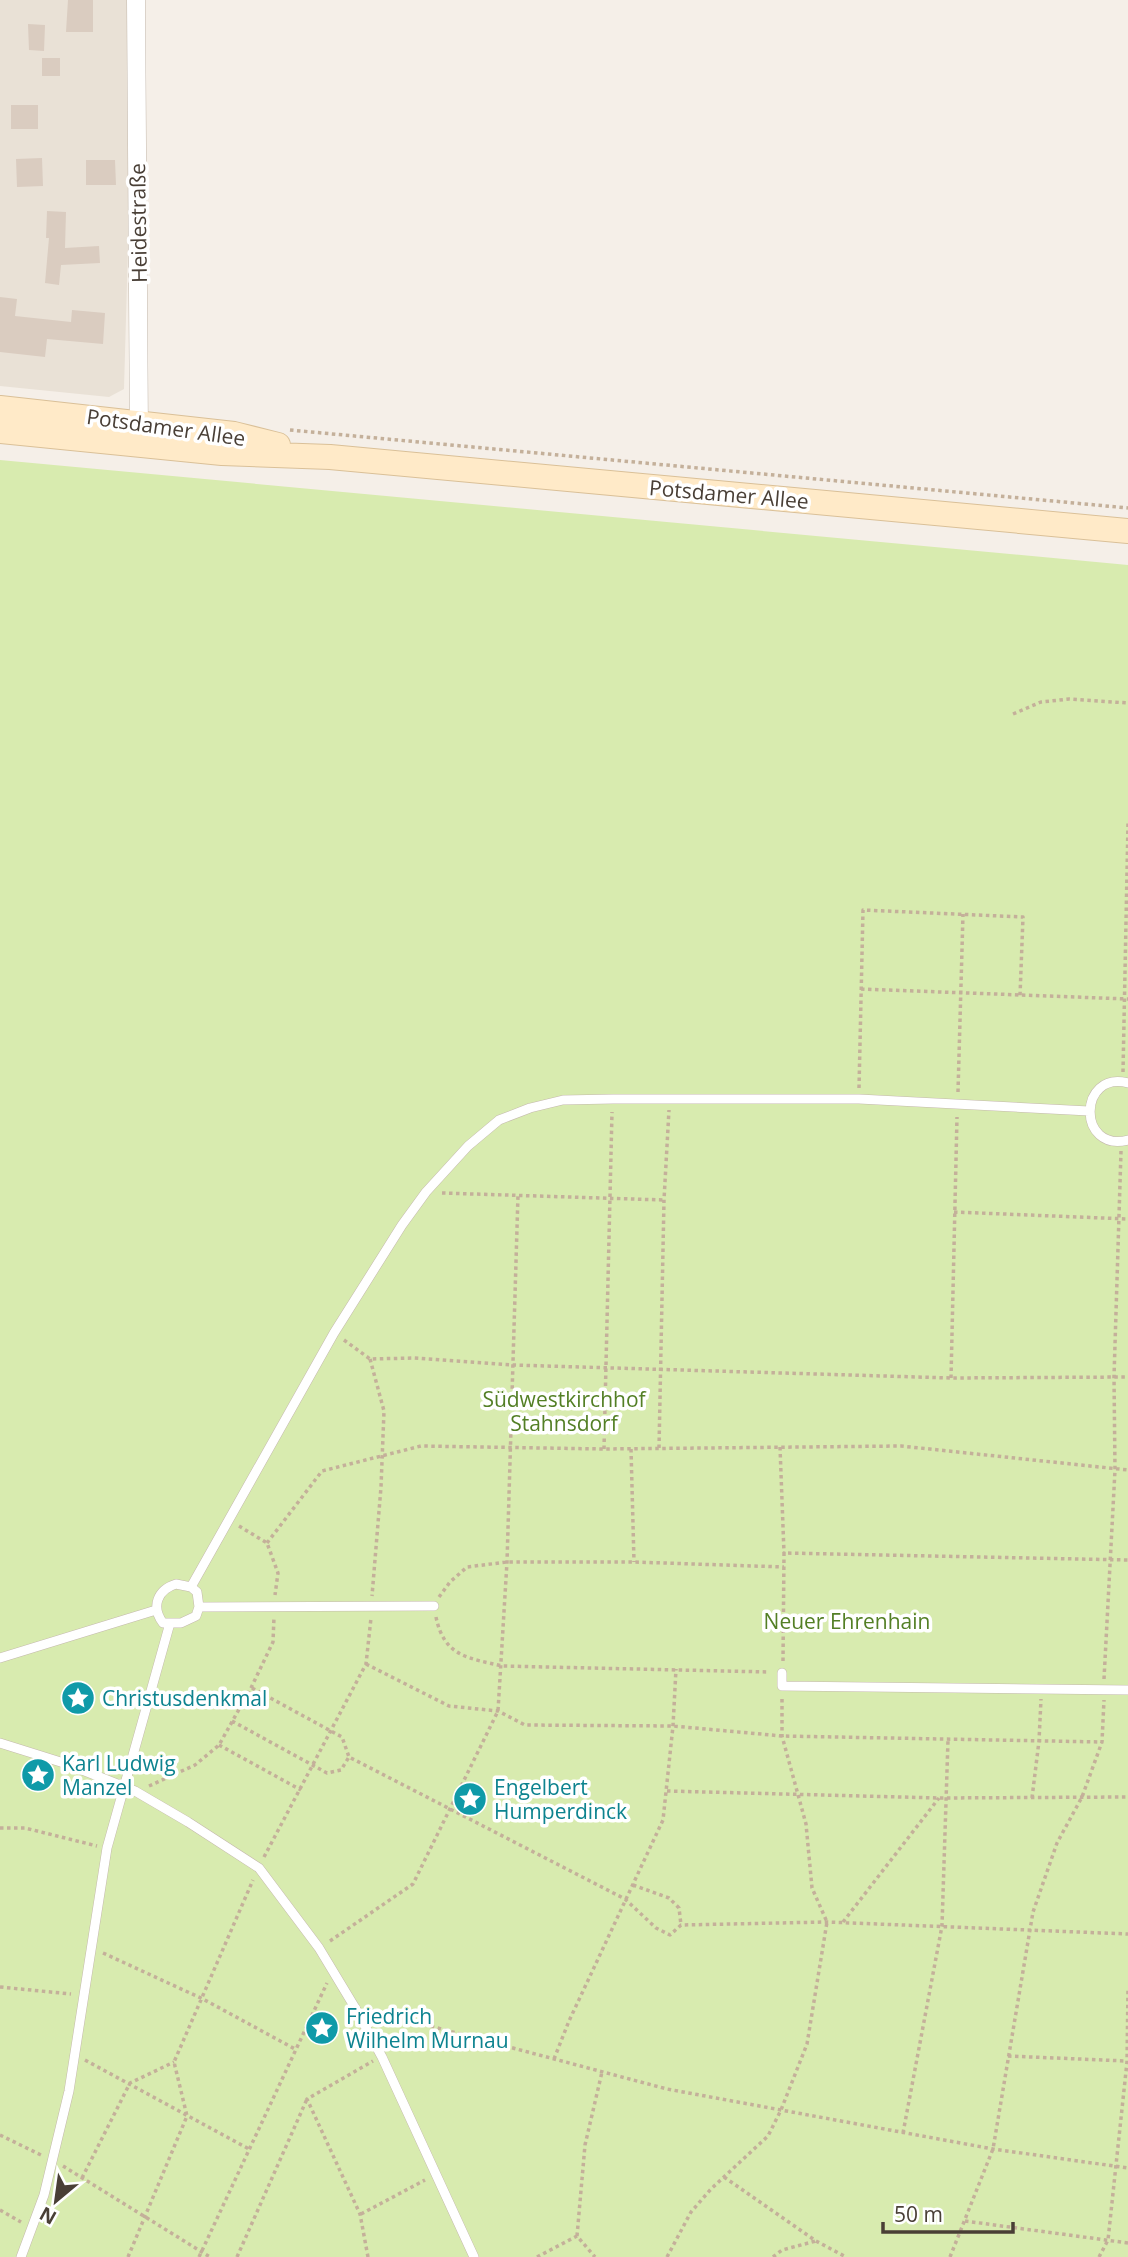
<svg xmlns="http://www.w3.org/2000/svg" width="1128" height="2257" viewBox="0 0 1128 2257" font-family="'Open Sans',sans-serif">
	<rect width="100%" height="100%" fill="#f5efe8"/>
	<path fill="#e9e1d6" d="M0 0H135L124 389 109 397 0 386Z"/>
	<path fill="#d8ebaf" d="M0 460 1128 565V2257H0Z"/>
	<path fill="#daccc0" d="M68 0H93V32H66Z
		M28 24 45 25 44 51 29 50Z
		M42 58H60V76H42Z
		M11 105H38V129H11Z
		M42 158 43 186 17 187 16 159Z
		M86 160H115L116 185H86Z
		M47 211 66 212 65 248 99 246 100 263 61 265 59 285 45 283 49 238H46Z
		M0 297 17 299 15 316 71 322 72 310 105 313 103 344 47 339 45 357 0 352Z"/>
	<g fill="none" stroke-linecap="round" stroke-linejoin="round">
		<g stroke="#c4b9ad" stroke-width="10">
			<path id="lane" d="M1128 1083C1078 1070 1077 1153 1128 1140
				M176 1584 191 1587 197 1592 199 1607 196 1616 181 1623H163C151 1607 157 1590 176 1584Z
				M191 1587 334 1333 402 1225 426 1192 468 1146 499 1120 530 1108 563 1100 613 1099H859L1089 1111
				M199 1607 434 1606
				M0 1658 156 1610
				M782 1673V1686L1128 1690
				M0 1743 67 1764 135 1791 188 1822 259 1868 319 1948 354 2006 382 2057 474 2257
				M21 2257 44 2195 69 2091 107 1848 170 1623"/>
		</g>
		<g stroke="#c4b9ad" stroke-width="19">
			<path id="street" d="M136 0 139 436"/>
		</g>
		<g stroke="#dac098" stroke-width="26">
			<path id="secondary" d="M0 408 234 434 278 445
				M0 431 222 453 330 457 1128 531"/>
		</g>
		<path stroke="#c4b09a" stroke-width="3.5" stroke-dasharray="3.5 3.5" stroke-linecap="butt" d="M290 430 1128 508
			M1013 714 1041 702 1069 699 1128 703
			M861 989 1128 999
			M1123 1072 1128 823
			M859 1088 863 910 1023 917 1020 996
			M958 1092 963 914
			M442 1193 664 1200
			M954 1212 1128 1219
			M344 1340 370 1359 414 1358 513 1365 951 1378 1128 1377
			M370 1359 384 1411 381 1487 372 1596
			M951 1378 957 1117
			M780 1447 784 1553
			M659 1448 664 1200 669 1110
			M604 1449 612 1112
			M631 1449 634 1562
			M239 1526 267 1543 278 1573 275 1595
			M267 1543 322 1471 421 1446 604 1449 901 1446 1128 1470
			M439 1597 450 1582 467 1567 507 1562H634L784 1567
			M436 1617C444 1657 469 1658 502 1666L769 1672
			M783 1661 784 1553 1128 1560
			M366 1664 449 1706 498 1711 525 1725 673 1726 782 1736 1102 1742
			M1104 1679 1115 1470 1114 1377 1121 1151
			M252 1688 342 1737 349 1757
			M232 1721 327 1773 341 1770 349 1757 625 1899 656 1928 670 1935 681 1925 827 1922 1128 1934
			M219 1745 301 1790
			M149 1786 195 1765 219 1745 251 1688 273 1642 274 1617
			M667 1791 939 1798 1128 1797
			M1032 1798 1039 1741 1041 1699
			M0 1828H25L97 1846
			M264 1857 366 1664 371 1618
			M633 1885 669 1898 679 1908 681 1925
			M843 1922 939 1798
			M330 1941 413 1884 498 1711 507 1562 518 1195
			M103 1953 203 1999 295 2049
			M0 1987 71 1994
			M370 2010 667 2089 993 2149 1128 2168
			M1008 2056 1126 2061
			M554 2059 569 2021 663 1820 673 1726 676 1669
			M85 2060 249 2149
			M903 2133 942 1926 948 1740
			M0 2135 41 2155
			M63 2166 210 2257
			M724 2177 816 2241 846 2257
			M82 2178 130 2083 174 2062
			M0 2210 21 2222
			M361 2214 425 2180
			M965 2221 1128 2243
			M577 2236 585 2145 602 2072
			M128 2257 187 2116 174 2062 253 1880
			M199 2257 327 1983
			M237 2257 307 2099
			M368 2257 360 2214 307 2099 373 2061
			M537 2257 577 2236 595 2257
			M667 2257 691 2212 711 2189 768 2136 781 2110 807 2044 827 1922 812 1888 806 1824 782 1736V1699
			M773 2257 782 2250 816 2241
			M950 2257 993 2149 1033 1912 1057 1843 1082 1797 1102 1742 1104 1700
			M1099 2257 1108 2240 1127 2062 1128 1988"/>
		<use href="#lane" stroke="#fff" stroke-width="9"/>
		<use href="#street" stroke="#fff" stroke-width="18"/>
		<use href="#secondary" stroke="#ffeac8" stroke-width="24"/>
	</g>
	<defs>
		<g id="sight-disc" transform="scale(1.75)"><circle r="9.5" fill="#0f9aa8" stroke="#fff"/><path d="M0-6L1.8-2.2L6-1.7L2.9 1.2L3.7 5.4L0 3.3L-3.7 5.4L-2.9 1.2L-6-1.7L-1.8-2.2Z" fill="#fff"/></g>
	</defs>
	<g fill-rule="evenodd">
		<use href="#sight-disc" x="78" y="1698"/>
		<use href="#sight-disc" x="38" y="1775"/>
		<use href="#sight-disc" x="470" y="1799"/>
		<use href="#sight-disc" x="322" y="2028"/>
	</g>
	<g text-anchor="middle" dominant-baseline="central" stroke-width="7" stroke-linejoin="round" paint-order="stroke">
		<g font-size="21" fill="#493f36" stroke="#fff">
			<text transform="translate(138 223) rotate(-91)">Heidestraße</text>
			<text transform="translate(166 427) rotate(8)">Potsdamer Allee</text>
			<text transform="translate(729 494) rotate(5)">Potsdamer Allee</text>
		</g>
		<g font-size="21" fill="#537f25" stroke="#fff">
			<text x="564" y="1399">Südwestkirchhof<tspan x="564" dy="24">Stahnsdorf</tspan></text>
			<text x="847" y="1621">Neuer Ehrenhain</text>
		</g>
		<g font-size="21" fill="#0d838f" stroke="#fff" text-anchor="start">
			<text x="102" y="1698">Christusdenkmal</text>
			<text x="62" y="1763">Karl Ludwig<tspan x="62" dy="24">Manzel</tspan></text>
			<text x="494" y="1787">Engelbert<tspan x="494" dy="24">Humperdinck</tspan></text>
			<text x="346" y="2016">Friedrich<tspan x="346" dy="24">Wilhelm Murnau</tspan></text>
		</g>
	</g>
	<g transform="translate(56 2201) rotate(209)" stroke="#ffffff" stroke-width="5" paint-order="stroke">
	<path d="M0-5L12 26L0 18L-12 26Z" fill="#493f36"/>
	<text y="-10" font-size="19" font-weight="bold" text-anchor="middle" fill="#493f36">N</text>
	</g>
	<path d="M883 2222v10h130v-10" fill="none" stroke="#493f36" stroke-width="3.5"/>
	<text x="894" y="2222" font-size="21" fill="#493f36" stroke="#ffffff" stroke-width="5" paint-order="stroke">50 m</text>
</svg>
